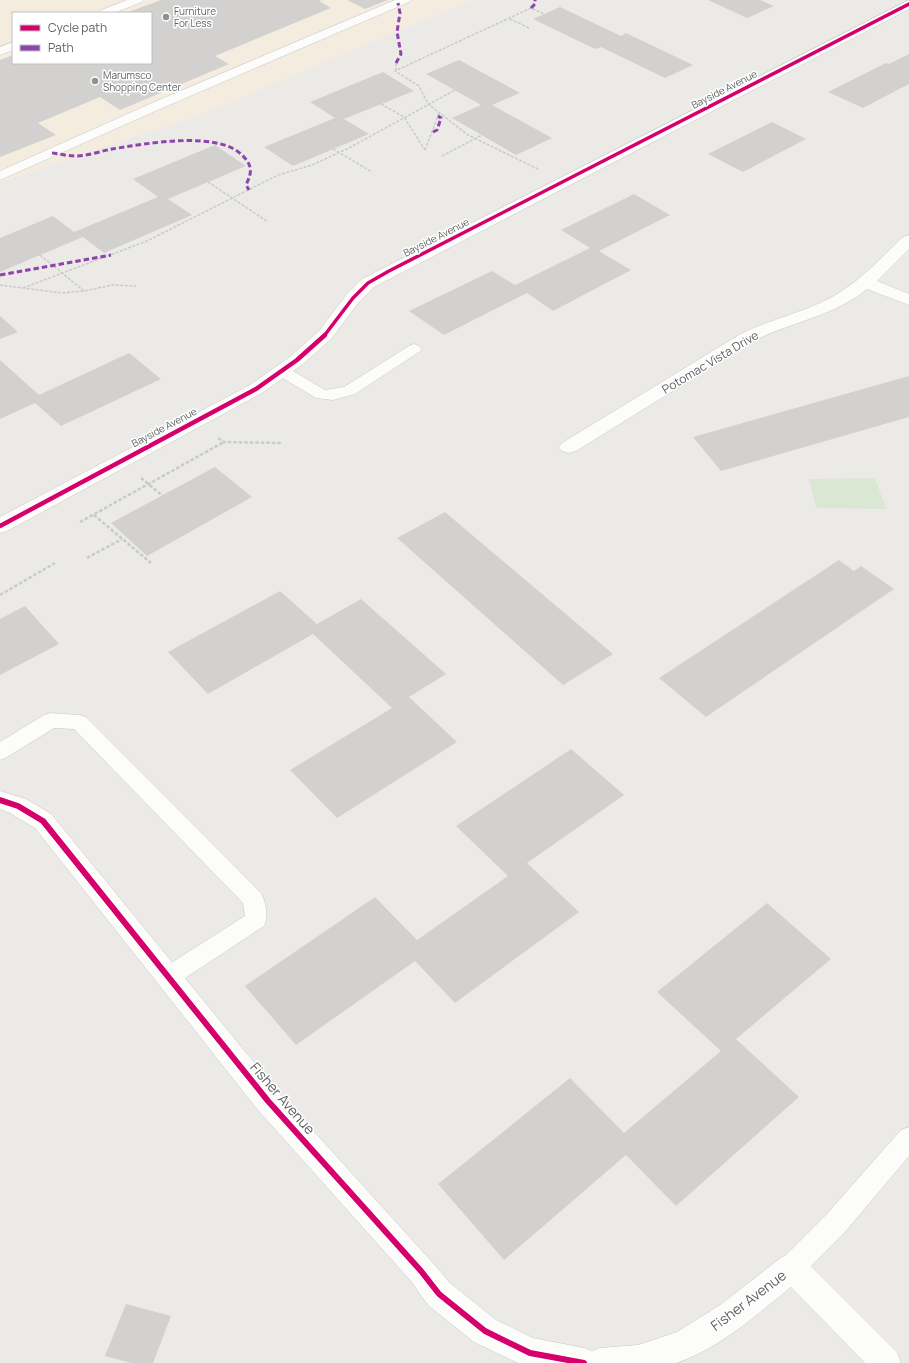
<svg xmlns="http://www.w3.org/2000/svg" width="909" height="1363" viewBox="0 0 909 1363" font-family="Manrope,sans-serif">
	<rect width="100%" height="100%" fill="#eceae7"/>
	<path fill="#f5ece0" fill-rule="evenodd" d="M0 0H472L197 116 0 182ZM13 13H151V63H13Z"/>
	<path fill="#dae7d3" d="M875 478 886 509 816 508 809 479Z"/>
	<path fill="#d3d1d0" d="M161 0H322L319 1 331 8 215 56 229 64 120 110 100 97 38 123 56 135 0 157V60L13 55V63H151V13H126Z
		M347 0H388L365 9Z
		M708 0H760L774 6 747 18Z
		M560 7 621 36 626 33 693 65 665 78 601 47 595 49 533 19Z
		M909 54V84L863 108 828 92 886 63 889 64Z
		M459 60 520 93 492 105 552 138 516 155 452 118 481 105 426 74Z
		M383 72 414 91 344 119 369 134 293 166 264 147 335 118 310 102Z
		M772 122 806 139 743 172 708 154Z
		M215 145 246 166 168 199 192 215 104 253 83 237 0 272V238L53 216 74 232 158 197 133 179Z
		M634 194 670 215 599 251 631 270 553 311 527 293 444 335 409 311 492 271 515 285 590 248 561 230Z
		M0 316 18 332 0 339Z
		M129 353 161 379 61 426 35 403 0 419V360L39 395Z
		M909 376V417L721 471 693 437Z
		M215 467 252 497 147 556 111 523Z
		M445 512 613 654 563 685 397 538Z
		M839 560 854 571 861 566 894 589 706 717 659 678Z
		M280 591 317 624 361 599 446 674 409 697 457 742 337 818 290 770 392 708 313 634 208 694 168 652Z
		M25 606 59 644 0 675V619Z
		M571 749 624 795 527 863 579 912 455 1003 415 961 296 1045 245 986 375 897 417 940 508 876 456 826Z
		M767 903 831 959 736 1039 799 1097 676 1206 626 1155 504 1260 438 1184 570 1078 624 1133 721 1051 657 992Z
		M126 1304 171 1316 153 1363H131L105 1356Z"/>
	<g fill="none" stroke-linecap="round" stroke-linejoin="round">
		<g stroke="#c8c8c8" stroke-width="1">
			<path id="lane" d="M127 0H144L142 2 114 13H97L99 11Z
				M395 0H411L409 2 160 109 0 180V171L152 103Z
				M13 42V50L0 55V47Z
				M414 344 419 346 422 349 419 352 355 394 333 400 316 398 276 374 274 371 276 368 282 366 288 368 325 390 344 387 409 346Z
				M51 713 79 715 86 717 261 893C266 903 269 916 264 926L176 984 168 987 160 984 157 977 160 970 245 916 243 903 74 729 54 728 7 757 0 760V742L44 715Z
				M909 1127V1156L844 1233 801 1276 792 1280 783 1276 779 1267 783 1258 826 1215 901 1130Z"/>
		</g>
		<g stroke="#c8c8c8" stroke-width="1">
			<path id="street" d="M909 0V9L374 287 359 302 331 339 303 364 262 393 7 531 0 533V517L250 385 291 356 319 331 347 294 362 279Z
				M909 235V249L877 281 909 294V305L867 289C833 317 789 322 752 342L576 451 569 453 562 451 559 447 562 443 739 335C766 321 795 315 822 302 855 287 878 261 903 237Z
				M0 791 26 799 51 814 278 1092 431 1261 450 1283 496 1320 533 1338 584 1348 592 1351 600 1348 638 1345 677 1332 720 1305 782 1257 792 1252 802 1257 897 1352 901 1363H865L791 1287C756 1315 719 1349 676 1363H518L474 1342 428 1305 411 1281 258 1110 35 828 10 813 0 809Z"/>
		</g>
		<path stroke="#c8ccc9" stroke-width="1.5" stroke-dasharray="3 1.5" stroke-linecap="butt" d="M510 19 529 28
			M396 63V71
			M381 104 404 117 425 150
			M333 149 372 172
			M425 150 439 113
			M442 156 482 135
			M538 169 468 135 428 104 419 86 395 71 531 8 544 14
			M208 182 268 222
			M40 255 84 291
			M0 285 62 293 84 291 112 285 136 286
			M23 288 147 241 278 175 312 165 347 149 455 90"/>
		<path stroke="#c8ccc9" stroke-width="2.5" stroke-dasharray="3.5 2" stroke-linecap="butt" d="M218 438 224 442 281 443
			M141 478 163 496
			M94 515 151 563
			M80 522 224 442
			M87 558 122 539
			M0 595 55 563"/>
		<use href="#lane" fill="#fcfcfb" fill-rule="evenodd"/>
		<use href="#street" fill="#fcfcfb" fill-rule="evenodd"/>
		<path stroke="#8e44ad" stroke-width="3" stroke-dasharray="5.5 3" stroke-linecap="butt" d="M531 8 535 4V0
			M396 63 401 54 397 32 400 13 398 3
			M433 132 437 130 441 118 438 116
			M52 153C60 154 68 156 76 156 88 156 101 151 112 149 144 144 217 130 242 155 253 166 252 172 246 185L249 190
			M0 275 111 255"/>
		<g stroke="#fff" stroke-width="5">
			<path id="cycleway-far2" d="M324 336 353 298 368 283 389 271 909 4"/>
		</g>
		<g stroke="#fff" stroke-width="7">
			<path id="cycleway-far1" d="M0 526 256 389 297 360 325 335"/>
		</g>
		<g stroke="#fff" stroke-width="8">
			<path id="cycleway" d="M0 800 18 806 43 821 268 1101 421 1271 439 1294 485 1331 530 1353 584 1363"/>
		</g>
		<use href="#cycleway-far2" stroke="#d6006c" stroke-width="3.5"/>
		<use href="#cycleway-far1" stroke="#d6006c" stroke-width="4.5"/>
		<use href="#cycleway" stroke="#d6006c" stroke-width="6"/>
	</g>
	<g fill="#8e9292" stroke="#fff" stroke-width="1.5">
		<circle cx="166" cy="17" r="4"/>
		<circle cx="95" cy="81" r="4"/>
	</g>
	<g text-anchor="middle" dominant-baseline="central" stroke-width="3" stroke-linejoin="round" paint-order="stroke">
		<g font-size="10" fill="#5c6265" stroke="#fff" text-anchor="start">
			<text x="174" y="11">Furniture<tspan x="174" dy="12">For Less</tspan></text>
			<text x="103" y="75">Marumsco<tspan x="103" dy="12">Shopping Center</tspan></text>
		</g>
		<g font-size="10" fill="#5c6265" stroke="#fff">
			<text transform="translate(724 89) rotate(-27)">Bayside Avenue</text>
			<text transform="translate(436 237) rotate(-27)">Bayside Avenue</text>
			<text transform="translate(164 427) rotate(-28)">Bayside Avenue</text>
		</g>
		<g font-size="12" fill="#5c6265" stroke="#fff">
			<text transform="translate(710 362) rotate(-31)">Potomac Vista Drive</text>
		</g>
		<g font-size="14" fill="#5c6265" stroke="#fff">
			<text transform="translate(283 1098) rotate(49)">Fisher Avenue</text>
			<text transform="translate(748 1300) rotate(-37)">Fisher Avenue</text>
		</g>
	</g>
	<rect x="12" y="12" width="140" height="52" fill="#ffffff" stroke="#bec0c1"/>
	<rect x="20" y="25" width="20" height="6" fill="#d6006c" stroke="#bec0c1"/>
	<text x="48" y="32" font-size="12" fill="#5c6265">Cycle path</text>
	<rect x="20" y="45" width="20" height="6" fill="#8e44ad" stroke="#bec0c1"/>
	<text x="48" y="52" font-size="12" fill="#5c6265">Path</text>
</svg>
